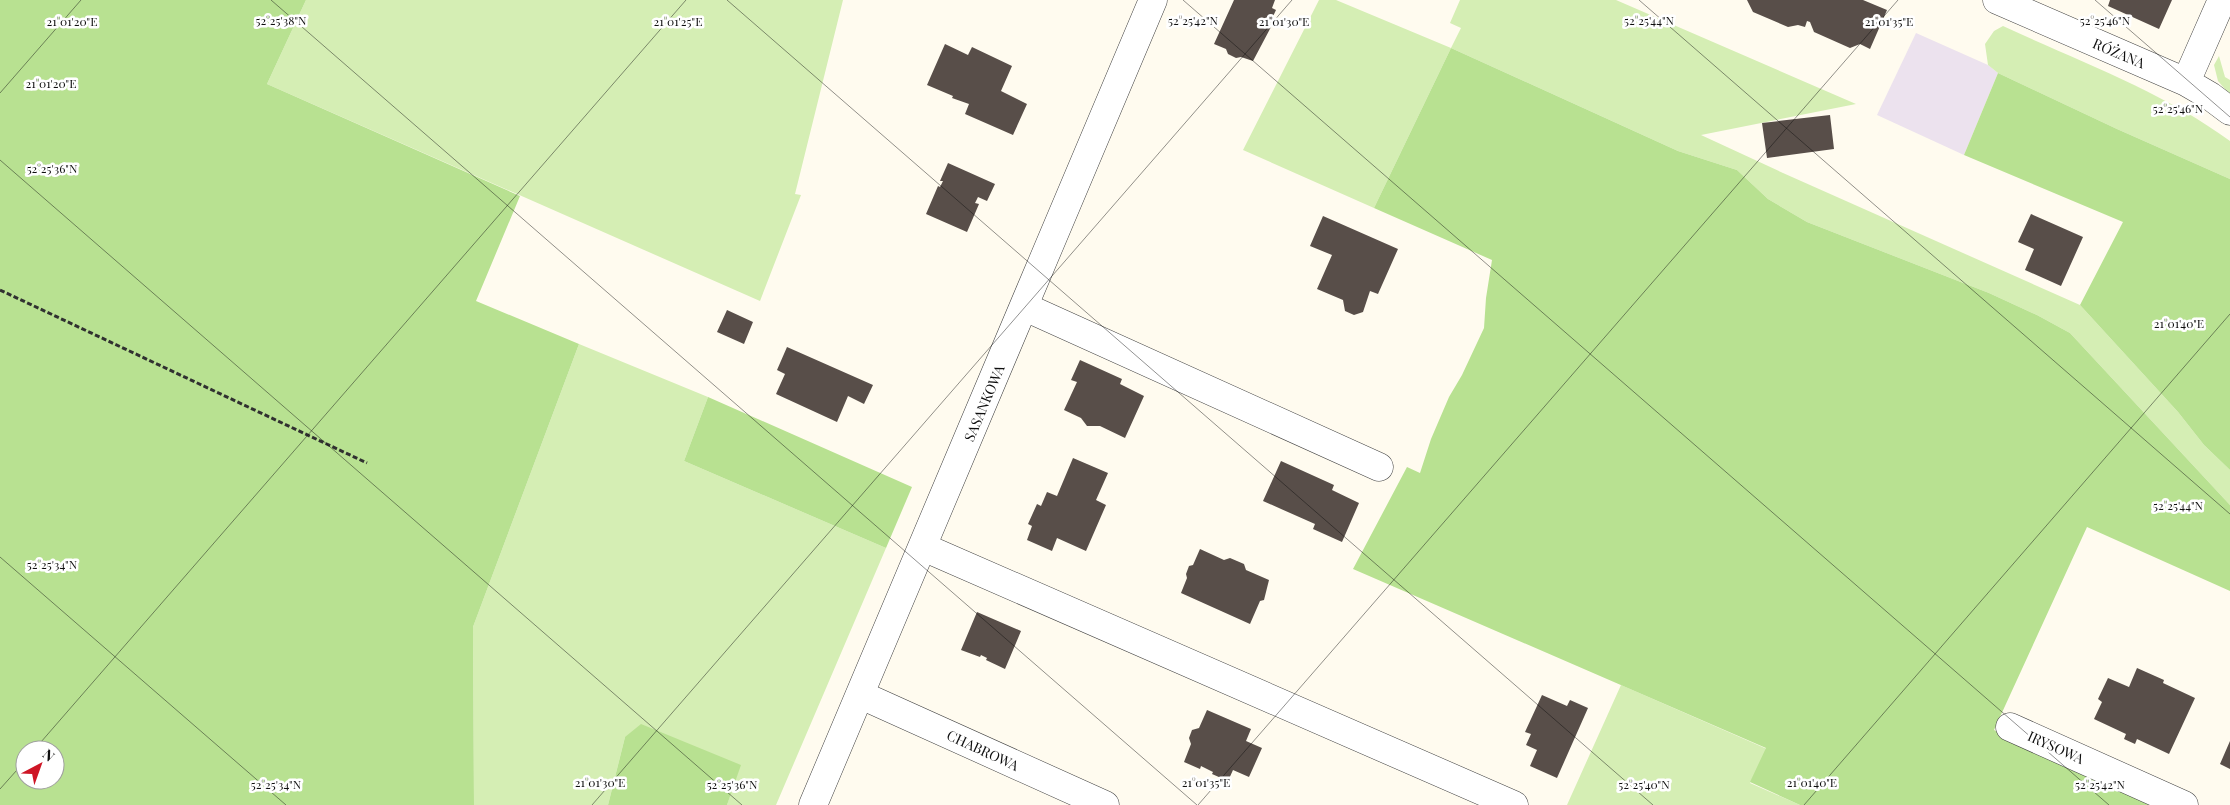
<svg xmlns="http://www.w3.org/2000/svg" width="2230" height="805" viewBox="0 0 2230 805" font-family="'Playfair Display',serif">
	<rect width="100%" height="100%" fill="#fffbef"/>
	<path fill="#ece2ee" d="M1916 33 1988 65 1998 73 1964 155 1877 115Z"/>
	<path fill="#d5eeb4" d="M306 0H843L795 194 801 195 760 301 267 84Z
		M1319 0H1336L1451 48 1461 28 1450 23 1460 0H1616L1856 104 1701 135 1783 173 2080 305 2178 412 2204 445 2230 470V505L2070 333 2037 315 1989 293 1807 222 1768 199 1737 170 1678 151 1451 48 1374 208 1243 150Z
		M2003 26C2078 61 2164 92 2230 141V179L2117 129 1998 73 1988 65 1985 44 1994 31Z
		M2219 56 2225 77 2230 80V95L2218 81 2214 65Z
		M579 344 708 397 684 461 886 548 776 805H727L740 765 625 737 608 805H474L473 627Z
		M1621 685 1767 749 1750 783 1800 805H1567Z"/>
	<path fill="#b8e191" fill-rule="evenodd" d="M0 0H306L267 84 520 196 476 301 579 344 473 627 474 805H0ZM25 750H55V780H25Z
		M1451 48 1678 151 1737 170 1768 199 1807 222 1989 293 2037 315 2070 333 2230 505V591L2087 527 1994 730 2160 805H1800L1750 782 1766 748 1353 569 1407 467 1420 473 1431 439 1449 397 1462 375 1484 328 1486 298 1492 260 1374 208Z
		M1998 73 2117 129 2230 179V470L2204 445 2178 412 2080 305 2123 222 1964 155Z
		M708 397 912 487 886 548 684 461Z
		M641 724 741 765 727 805H608L625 737Z"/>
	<path fill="#584e49" d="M1234 0H1275L1272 8 1276 10 1269 25 1271 27 1253 61 1241 57 1236 58 1228 54 1226 49 1214 44Z
		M1747 0H1863L1887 10 1870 49 1860 44 1850 48 1814 32 1810 22 1807 21 1805 27 1798 25 1788 27 1753 12Z
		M2110 0H2172L2159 29 2108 6Z
		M945 44 968 55 972 47 1012 66 1001 91 1027 104 1013 135 965 114 969 104 952 98 953 96 927 85Z
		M1830 115 1834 149 1767 158 1762 123Z
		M948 163 995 184 987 201 978 197 975 203 979 204 967 232 926 214 938 186 940 187 943 181H940Z
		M2031 214 2083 237 2061 286 2025 270 2034 249 2018 242Z
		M1323 216 1398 249 1378 294 1370 291 1363 312 1354 315 1345 311 1343 300 1317 289 1332 255 1310 246Z
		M727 310 753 322 744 344 717 332Z
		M787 347 873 385 864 404 848 396 837 422 776 394 785 374 777 370Z
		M1080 360 1122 379 1120 384 1144 396 1125 438 1100 426H1087L1081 418 1064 410 1077 382 1071 380Z
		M1073 458 1108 473 1096 500 1106 505 1086 551 1057 538 1052 551 1027 540 1032 526 1028 524 1037 504 1041 506 1047 492 1057 496Z
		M1281 461 1334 485 1332 490 1359 503 1342 542 1313 529 1315 524 1263 501Z
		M1200 549 1224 560 1230 558 1244 564 1246 570 1269 580 1264 600 1260 601 1250 624 1181 593 1187 578 1186 574 1189 566 1193 565Z
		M977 612 1021 631 1005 669 986 660 987 658 981 655 980 657 961 650Z
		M2137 668 2164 680 2163 683 2195 698 2169 754 2137 739 2135 744 2124 739 2126 734 2094 719 2102 702 2098 699 2108 678 2129 687Z
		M1542 695 1567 706 1570 700 1588 708 1557 778 1530 766 1537 750 1526 745 1531 734 1525 732Z
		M1207 710 1251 729 1246 741 1262 748 1249 777 1233 770 1228 781 1212 774 1213 772 1201 766 1200 769 1184 762 1191 744 1189 738 1192 730 1199 728Z
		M2230 741V769L2220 764Z"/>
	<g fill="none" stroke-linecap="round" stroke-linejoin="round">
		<g stroke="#414141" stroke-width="29">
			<path id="minor" d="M1997 0 2186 82 2210 96 2230 111
				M2186 82 2222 0
				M1025 307 1379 467
				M923 547 1514 805
				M861 695 1105 805
				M2010 727 2184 805
				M813 805 1153 0"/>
		</g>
		<path stroke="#303030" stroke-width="3" stroke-dasharray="5 2.5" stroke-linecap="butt" d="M0 290 367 463"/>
		<use href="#minor" stroke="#fff" stroke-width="28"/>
	</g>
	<path fill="none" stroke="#0e0e0e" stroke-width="1" stroke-opacity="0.45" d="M271 0 1197 805M727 0 1653 805M1183 0 2109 805M1639 0 2230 514M2095 0 2230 117M0 93 81 0M0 160 742 805M0 557 286 805M34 750 686 0M0 789 25 761M592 805 1292 0M1198 805 1898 0M1804 805 2230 314"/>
	<g text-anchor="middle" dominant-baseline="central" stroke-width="5" stroke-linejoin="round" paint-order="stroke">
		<g font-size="14" fill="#0e0e0e" stroke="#fff">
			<text transform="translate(2119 53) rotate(23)">RÓŻANA</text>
			<text transform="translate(984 403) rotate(-67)">SASANKOWA</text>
			<text transform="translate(2056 747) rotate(24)">IRYSOWA</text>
			<text transform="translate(983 750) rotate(25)">CHABROWA</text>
		</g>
	</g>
	<g font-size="12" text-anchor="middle" fill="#0e0e0e" stroke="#fff" stroke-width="5" stroke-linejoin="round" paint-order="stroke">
		<text x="281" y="25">52°25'38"N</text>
		<text x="1193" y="25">52°25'42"N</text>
		<text x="1649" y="25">52°25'44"N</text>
		<text x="2105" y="25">52°25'46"N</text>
		<text x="72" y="26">21°01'20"E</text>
		<text x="678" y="26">21°01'25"E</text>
		<text x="1284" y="26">21°01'30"E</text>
		<text x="1889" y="26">21°01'35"E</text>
		<text x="51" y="88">21°01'20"E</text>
		<text x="2178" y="113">52°25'46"N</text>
		<text x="52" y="173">52°25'36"N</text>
		<text x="2179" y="328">21°01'40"E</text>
		<text x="2178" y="510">52°25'44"N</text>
		<text x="52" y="569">52°25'34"N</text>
		<text x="600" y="787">21°01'30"E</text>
		<text x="1206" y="787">21°01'35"E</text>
		<text x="1812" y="787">21°01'40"E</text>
		<text x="276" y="789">52°25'34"N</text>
		<text x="732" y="789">52°25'36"N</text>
		<text x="1644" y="789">52°25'40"N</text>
		<text x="2100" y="789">52°25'42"N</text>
	</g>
	<g transform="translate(40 765) rotate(41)"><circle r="24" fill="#ffffff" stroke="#9f9f9f"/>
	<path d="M0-4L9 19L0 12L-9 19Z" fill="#ce1626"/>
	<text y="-8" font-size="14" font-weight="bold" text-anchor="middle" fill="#0e0e0e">N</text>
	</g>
</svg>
